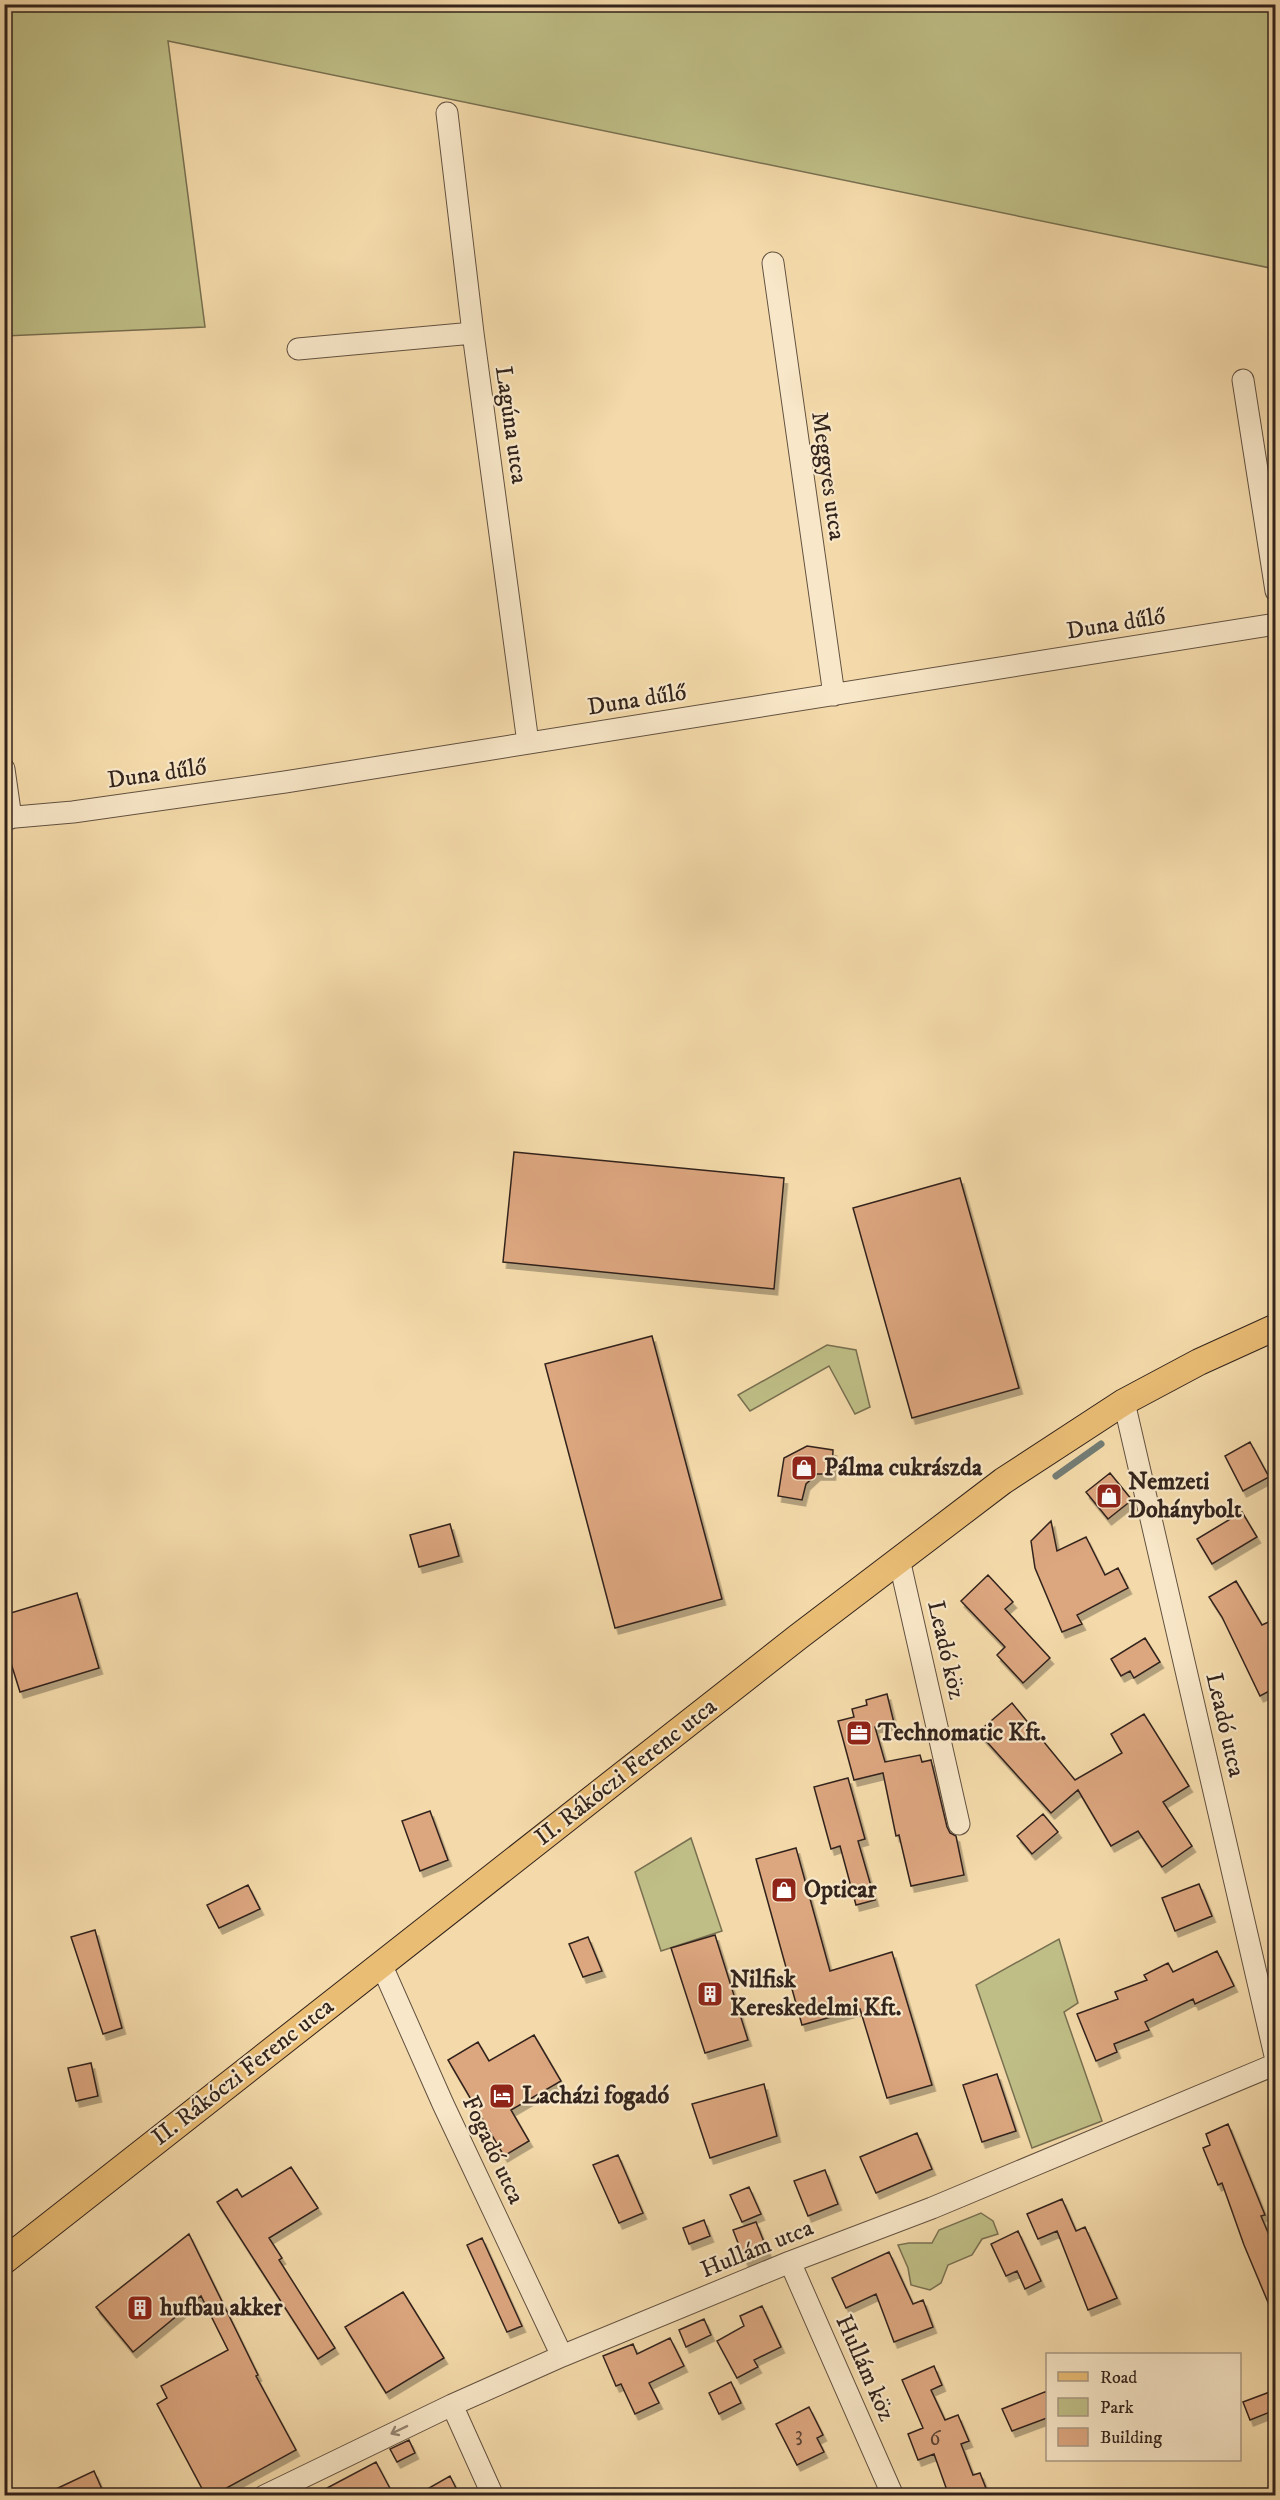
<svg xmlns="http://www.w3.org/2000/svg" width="1280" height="2500" viewBox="0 0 1280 2500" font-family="'IM FELL DW Pica',serif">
	<defs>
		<filter id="shadow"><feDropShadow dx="3.5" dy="6" stdDeviation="0" flood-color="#0004"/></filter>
	</defs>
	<rect width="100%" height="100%" fill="#f4daaa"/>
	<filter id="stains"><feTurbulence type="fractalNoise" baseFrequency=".00333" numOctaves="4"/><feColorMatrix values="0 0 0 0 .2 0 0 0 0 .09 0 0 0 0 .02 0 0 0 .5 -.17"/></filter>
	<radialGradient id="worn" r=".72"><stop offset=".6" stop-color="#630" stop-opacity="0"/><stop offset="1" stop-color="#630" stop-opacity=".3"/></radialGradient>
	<path fill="#bfbe86" stroke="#787051" stroke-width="1.5" d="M4 5H1275V269L168 41 205 327 5 336Z
		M827 1345 856 1350 870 1407 855 1414 829 1366 750 1411 738 1395Z
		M691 1838 722 1931 661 1951 635 1872Z
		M1059 1939 1078 2003 1064 2012 1102 2121 1032 2148 976 1985Z
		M981 2213 993 2221 998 2234 982 2239 972 2255 948 2265 941 2283 930 2290 911 2285 908 2268 898 2245 909 2243H932L939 2230Z"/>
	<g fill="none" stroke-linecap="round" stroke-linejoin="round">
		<path stroke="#737d75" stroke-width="7" d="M1056 1476 1101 1444"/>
	</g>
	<path fill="#dca67f" stroke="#32231c" stroke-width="1.5" filter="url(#shadow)" d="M514 1152 784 1178 774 1289 503 1262Z
		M960 1178 1019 1388 912 1418 853 1208Z
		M652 1336 722 1599 615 1628 545 1364Z
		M1250 1442 1269 1477 1243 1491 1225 1456Z
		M807 1446 833 1450 832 1474H817L806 1484 802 1500 778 1496 784 1458Z
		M1110 1473 1132 1500 1108 1519 1086 1492Z
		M1242 1512 1257 1537 1212 1564 1197 1539Z
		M1051 1521 1057 1551 1086 1537 1105 1575 1118 1568 1128 1588 1077 1615 1082 1624 1062 1632 1035 1568 1031 1541Z
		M450 1524 459 1556 419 1567 410 1535Z
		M988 1575 1013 1602 1005 1609 1050 1658 1023 1683 997 1655 1005 1647 961 1601Z
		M1236 1581 1262 1625 1275 1619V1688L1260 1696 1222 1617 1209 1597Z
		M77 1593 99 1668 20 1692 4 1641V1615Z
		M1145 1638 1160 1662 1134 1678 1130 1671 1121 1676 1111 1659Z
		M887 1694 894 1723 875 1727 885 1762 920 1755 922 1762 931 1760 947 1827 950 1833 956 1836 964 1875 911 1886 899 1835 896 1836 883 1773 854 1780 838 1721 854 1717 852 1709 867 1705 866 1700Z
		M1012 1703 1075 1780 1122 1753 1111 1734 1144 1714 1189 1786 1163 1802 1192 1846 1162 1867 1138 1831 1111 1846 1078 1790 1051 1813 978 1732Z
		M848 1778 865 1839 858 1841 875 1900 856 1905 840 1846 831 1849 814 1787Z
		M430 1811 448 1860 420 1871 402 1821Z
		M1043 1814 1058 1832 1032 1854 1017 1836Z
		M796 1848 830 1971 892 1952 932 2085 887 2098 860 2009 802 2025 756 1859Z
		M1199 1884 1212 1916 1175 1931 1162 1898Z
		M248 1885 260 1909 219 1928 207 1905Z
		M95 1930 122 2028 103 2034 71 1937Z
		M715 1935 748 2040 705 2053 671 1948Z
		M588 1937 602 1971 583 1977 569 1944Z
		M1217 1951 1234 1986 1195 2004 1193 1999 1145 2022 1149 2030 1114 2044 1117 2052 1096 2061 1077 2014 1118 1999 1115 1992 1147 1980 1144 1975 1168 1963 1173 1972Z
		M534 2035 561 2081 511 2110 529 2141 504 2156 448 2060 478 2042 489 2061Z
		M91 2063 98 2096 76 2101 68 2068Z
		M997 2074 1016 2131 982 2142 963 2085Z
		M764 2084 777 2136 710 2158 692 2104Z
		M1228 2124 1265 2215 1261 2216 1275 2249V2319L1244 2245 1222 2183 1218 2185 1203 2148 1210 2145 1206 2134Z
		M917 2133 932 2169 876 2193 860 2157Z
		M618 2155 643 2213 619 2223 593 2165Z
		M291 2167 318 2208 269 2238 282 2258 279 2260 335 2348 318 2359 217 2202 237 2189 242 2197Z
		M825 2170 838 2204 808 2216 794 2181Z
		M749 2187 761 2214 742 2222 730 2195Z
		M1062 2199 1076 2231 1085 2227 1117 2298 1088 2310 1057 2231 1038 2239 1027 2214Z
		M704 2220 710 2236 689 2244 683 2228Z
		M756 2222 768 2252 745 2261 733 2230Z
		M1018 2231 1041 2281 1025 2289 1017 2271 1006 2276 991 2244Z
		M189 2234 258 2375 256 2376 296 2450 212 2496H206L157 2404 167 2398 161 2386 228 2350 201 2296 133 2352 96 2307Z
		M482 2238 522 2326 507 2332 467 2245Z
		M889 2252 913 2304 923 2300 933 2327 894 2342 876 2294 846 2308 832 2278Z
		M403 2292 444 2358 386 2393 345 2327Z
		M762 2306 781 2347 754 2360 758 2367 737 2378 717 2341 744 2326 740 2316Z
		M704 2319 711 2335 686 2347 679 2330Z
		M670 2338 684 2366 649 2383 659 2403 635 2414 621 2384 616 2386 603 2356 633 2344 637 2354Z
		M934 2366 942 2385 931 2390 945 2420 958 2415 969 2441 961 2444 973 2475 980 2473 989 2496H949L934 2454 918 2460 908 2434 923 2428 902 2380Z
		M731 2382 741 2403 719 2414 709 2393Z
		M1275 2390V2410L1250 2420 1243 2402Z
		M1047 2391V2418L1012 2431 1002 2409Z
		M809 2407 823 2435 817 2438 824 2452 797 2465 776 2424Z
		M409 2440 415 2453 397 2462 390 2449Z
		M376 2462 394 2496H312Z
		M94 2471 105 2496H41Z
		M450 2476 460 2496H415Z"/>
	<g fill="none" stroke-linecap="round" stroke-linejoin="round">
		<g stroke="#625140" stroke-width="23">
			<path id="minor" d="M447 113 473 333 528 743
				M773 263 834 695
				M298 349 473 333
				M1243 380 1276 591
				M4 769 11 818
				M4 818 73 812 285 782 1276 624
				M1124 1402 1276 2060
				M899 1559 959 1824
				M381 1964 443 2104 562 2356
				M790 2262 893 2496
				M452 2405 493 2496
				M264 2496 452 2405 562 2356 790 2262 932 2208 1276 2064"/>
		</g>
		<g stroke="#32231c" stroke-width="28">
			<path id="major" d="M4 2261 798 1637 1003 1481 1124 1402 1199 1362 1276 1327"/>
		</g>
		<use href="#minor" stroke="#f8e7c8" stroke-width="21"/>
		<use href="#major" stroke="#eabd75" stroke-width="26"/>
	</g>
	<defs><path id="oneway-shaft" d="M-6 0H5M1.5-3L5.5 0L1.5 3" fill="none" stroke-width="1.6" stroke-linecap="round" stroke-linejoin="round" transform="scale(1.5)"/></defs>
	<use stroke="#958572" href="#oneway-shaft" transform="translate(399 2430) rotate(154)"/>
	<defs>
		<g id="shop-square" transform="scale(1.35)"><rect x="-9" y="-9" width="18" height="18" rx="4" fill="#8f2418" stroke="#f8e7c8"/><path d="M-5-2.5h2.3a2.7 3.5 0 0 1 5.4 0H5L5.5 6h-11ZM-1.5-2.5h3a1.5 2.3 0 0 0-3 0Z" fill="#fff"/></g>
		<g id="office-square" transform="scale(1.35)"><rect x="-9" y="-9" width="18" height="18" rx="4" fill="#8f2418" stroke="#f8e7c8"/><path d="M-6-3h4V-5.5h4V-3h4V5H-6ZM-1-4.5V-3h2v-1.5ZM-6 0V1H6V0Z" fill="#fff"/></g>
		<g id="building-square" transform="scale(1.35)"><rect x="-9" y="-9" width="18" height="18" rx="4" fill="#8f2418" stroke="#f8e7c8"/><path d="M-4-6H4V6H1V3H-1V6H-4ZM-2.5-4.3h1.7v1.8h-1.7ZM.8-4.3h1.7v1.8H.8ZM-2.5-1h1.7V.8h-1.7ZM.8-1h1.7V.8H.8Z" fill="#fff"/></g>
		<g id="hotel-square" transform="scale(1.35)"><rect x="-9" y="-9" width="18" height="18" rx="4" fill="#8f2418" stroke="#f8e7c8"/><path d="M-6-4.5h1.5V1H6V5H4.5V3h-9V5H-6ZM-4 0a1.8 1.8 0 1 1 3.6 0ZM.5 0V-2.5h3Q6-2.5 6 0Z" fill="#fff"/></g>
	</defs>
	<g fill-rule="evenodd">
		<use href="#shop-square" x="804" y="1468"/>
		<use href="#shop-square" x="1109" y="1496"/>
		<use href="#office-square" x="859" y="1733"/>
		<use href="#shop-square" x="784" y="1890"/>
		<use href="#building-square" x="710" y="1994"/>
		<use href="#hotel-square" x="502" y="2096"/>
		<use href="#building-square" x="140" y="2308"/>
	</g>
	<g text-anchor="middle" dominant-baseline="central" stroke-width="4.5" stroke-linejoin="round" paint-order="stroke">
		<g font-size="21" fill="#5c4435">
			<text x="799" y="2435">3</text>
			<text x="935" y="2439">6</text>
		</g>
		<g font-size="24" fill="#32231c" stroke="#f8e7c8">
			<text transform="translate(511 425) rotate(82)">Lagúna utca</text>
			<text transform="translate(828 476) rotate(82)">Meggyes utca</text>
			<text transform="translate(1116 624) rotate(-9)">Duna dűlő</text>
			<text transform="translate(637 700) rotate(-9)">Duna dűlő</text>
			<text transform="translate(157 774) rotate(-8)">Duna dűlő</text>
			<text transform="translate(946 1650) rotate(77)">Leadó köz</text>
			<text transform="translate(1225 1725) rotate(77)">Leadó utca</text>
			<text transform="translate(626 1772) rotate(-38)">II. Rákóczi Ferenc utca</text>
			<text transform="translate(243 2072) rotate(-38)">II. Rákóczi Ferenc utca</text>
			<text transform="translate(493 2150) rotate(65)">Fogadó utca</text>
			<text transform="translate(757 2249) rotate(-22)">Hullám utca</text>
			<text transform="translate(865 2368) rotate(66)">Hullám köz</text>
		</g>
		<g font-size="24" font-weight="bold" fill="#32231c" stroke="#f8e7c8" text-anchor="start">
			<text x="824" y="1468">Pálma cukrászda</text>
			<text x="1128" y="1482">Nemzeti<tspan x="1128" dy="28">Dohánybolt</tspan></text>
			<text x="878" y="1733">Technomatic Kft.</text>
			<text x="804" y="1890">Opticar</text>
			<text x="730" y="1980">Nilfisk<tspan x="730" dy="28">Kereskedelmi Kft.</tspan></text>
			<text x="522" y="2096">Lacházi fogadó</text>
			<text x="160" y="2308">hufbau akker</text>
		</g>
	</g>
	<rect width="1280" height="2500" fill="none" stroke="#f4daaa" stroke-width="24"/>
	<rect x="6" y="6" width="1268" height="2488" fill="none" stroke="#32231c" stroke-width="3"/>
	<rect x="12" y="12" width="1256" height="2476" fill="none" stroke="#32231c" stroke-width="1.5"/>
	<rect x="1046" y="2353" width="195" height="108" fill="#f8e7c8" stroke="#a99983" stroke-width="1.5"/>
	<rect x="1058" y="2372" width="30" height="9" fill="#eabd75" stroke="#a99983" stroke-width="1.5"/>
	<text x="1100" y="2383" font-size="18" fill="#32231c">Road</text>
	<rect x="1058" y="2398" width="30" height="18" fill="#bfbe86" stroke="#a99983" stroke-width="1.5"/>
	<text x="1100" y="2413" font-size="18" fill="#32231c">Park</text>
	<rect x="1058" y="2428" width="30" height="18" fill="#dca67f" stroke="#a99983" stroke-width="1.5"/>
	<text x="1100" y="2443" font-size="18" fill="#32231c">Building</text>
	<rect width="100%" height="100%" filter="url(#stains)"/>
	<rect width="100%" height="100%" fill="url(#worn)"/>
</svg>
